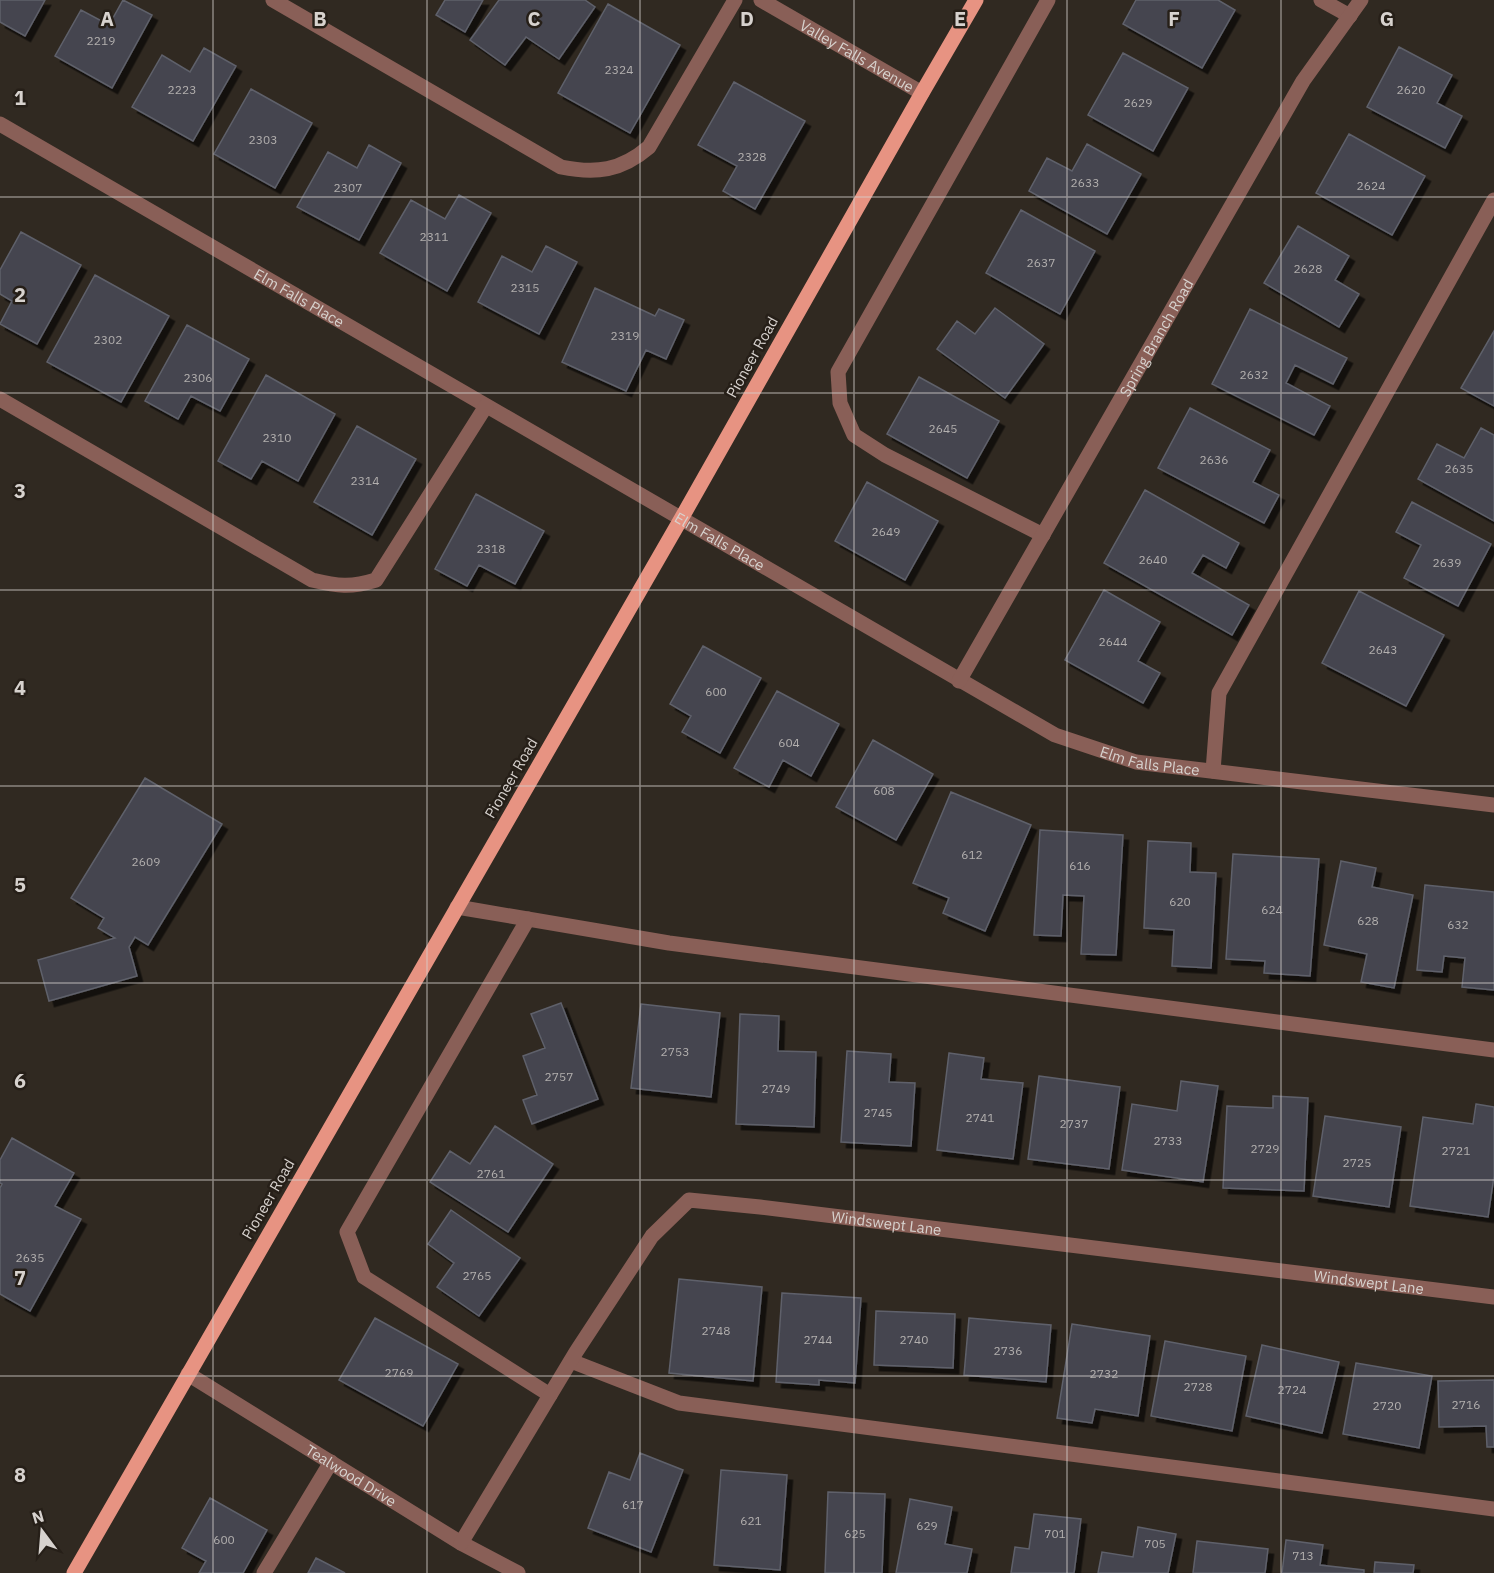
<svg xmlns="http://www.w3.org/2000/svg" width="1494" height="1573" viewBox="0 0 1494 1573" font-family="'IBM Plex Sans',sans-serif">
	<defs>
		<filter id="shadow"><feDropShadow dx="5.5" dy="5.5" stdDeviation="0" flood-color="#0009"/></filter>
	</defs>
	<rect width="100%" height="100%" fill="#302921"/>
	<path fill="#44454f" stroke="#5f616b" stroke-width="1.5" filter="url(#shadow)" d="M0 0H45L25 36 0 22Z
		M123 0 152 15 112 88 55 56 81 10 109 25Z
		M445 0H483L465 32 436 15Z
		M499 0H585L595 7 559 59 526 37 505 65 470 40Z
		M1136 0H1218L1235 10 1202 68 1123 24Z
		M608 4 680 45 630 133 558 93Z
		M1399 47 1452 75 1437 103 1462 116 1445 148 1367 107Z
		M204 48 236 66 193 141 132 107 162 55 190 72Z
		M1123 53 1188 88 1153 151 1088 115Z
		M734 82 805 121 755 209 723 191 737 166 698 145Z
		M251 89 312 123 275 188 214 154Z
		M1349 134 1425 176 1392 235 1316 193Z
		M1087 144 1141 174 1107 234 1029 191 1047 158 1072 171Z
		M369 145 401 163 359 240 297 207 328 152 357 168Z
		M459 195 491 213 447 291 380 253 411 200 445 219Z
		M1021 210 1095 251 1060 314 986 273Z
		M1298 226 1349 256 1335 280 1359 294 1339 327 1264 283Z
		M21 232 81 265 37 344 0 324 12 301 0 294V270Z
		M546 246 577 262 539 334 478 302 502 256 532 272Z
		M95 275 169 316 121 402 47 362Z
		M595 288 655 316 659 309 684 320 666 359 646 350 626 391 562 362Z
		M995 308 1044 344 1005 398 937 349 957 321 975 334Z
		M1250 309 1347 358 1333 384 1295 365 1286 383 1330 406 1314 435 1212 384Z
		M187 325 249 359 220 411 191 396 178 419 145 401Z
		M1494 331V406L1461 388Z
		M266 375 335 414 298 481 262 461 251 479 218 461Z
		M919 377 999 421 967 478 887 434Z
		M1190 408 1270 450 1253 482 1279 495 1264 523 1158 468Z
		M357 426 416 459 372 535 314 502Z
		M1481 428 1494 435V521L1418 479 1437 444 1464 458Z
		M867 482 938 521 905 580 835 541Z
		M1145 490 1239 543 1226 568 1203 555 1192 573 1249 605 1232 635 1104 563Z
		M476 494 544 531 515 584 479 565 467 586 435 569Z
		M1412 502 1491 544 1458 606 1404 578 1421 545 1396 532Z
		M1104 590 1160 622 1138 661 1160 673 1143 703 1065 660Z
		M1359 591 1444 635 1406 706 1322 663Z
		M703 646 761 678 720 753 682 732 691 716 670 704Z
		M777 691 839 724 811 776 783 760 769 787 734 768Z
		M873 740 933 774 896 840 836 807Z
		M145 778 222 824 148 945 135 937 129 947 137 976 49 1001 38 960 115 938 98 928 104 918 71 898Z
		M951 792 1031 825 985 931 943 913 949 898 913 883Z
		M1040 830 1123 835 1116 955 1081 954 1084 896 1063 895 1061 936 1034 935Z
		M1148 841 1191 843 1190 872 1216 873 1211 968 1172 966 1174 930 1144 928Z
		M1233 854 1319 859 1310 976 1264 973 1265 961 1226 959Z
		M1341 861 1376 868 1372 887 1413 895 1394 988 1361 982 1367 954 1324 945Z
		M1425 885 1494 892V990L1462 987 1465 958 1444 956 1442 972 1417 970Z
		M561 1003 598 1099 532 1124 523 1100 537 1095 523 1056 545 1048 531 1014Z
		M641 1004 720 1013 711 1097 631 1088Z
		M740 1014 779 1016 778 1051 816 1052 814 1127 736 1124Z
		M847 1051 891 1054 889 1082 915 1083 911 1146 841 1142Z
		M949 1053 984 1058 981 1079 1023 1083 1013 1159 937 1150Z
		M1039 1076 1120 1087 1109 1169 1028 1159Z
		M1181 1081 1218 1086 1203 1182 1122 1170 1132 1104 1177 1111Z
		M1273 1096 1308 1098 1304 1191 1223 1188 1227 1106 1273 1108Z
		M1476 1104 1494 1107V1176L1488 1217 1410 1206 1423 1117 1473 1124Z
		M1325 1116 1401 1127 1389 1207 1313 1196Z
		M495 1126 553 1164 508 1232 430 1182 450 1151 470 1164Z
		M12 1138 74 1173 55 1206 81 1219 30 1311 0 1294V1188L2 1184 0 1183V1160Z
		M451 1210 520 1258 479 1316 437 1287 454 1263 428 1244Z
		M679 1279 762 1287 753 1381 669 1373Z
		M782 1293 861 1298 855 1383 819 1380V1385L776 1382Z
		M876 1311 955 1314 953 1368 874 1365Z
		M375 1318 458 1364 423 1426 339 1380Z
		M969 1318 1051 1325 1046 1382 964 1375Z
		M1072 1324 1150 1336 1138 1416 1095 1409 1092 1423 1057 1418Z
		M1165 1341 1246 1356 1232 1431 1151 1416Z
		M1262 1345 1339 1362 1322 1433 1246 1416Z
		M1356 1363 1432 1376 1419 1448 1343 1434Z
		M1494 1380V1447H1487L1486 1426 1439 1427 1438 1381Z
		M640 1453 683 1470 651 1552 588 1528 609 1472 630 1480Z
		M721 1470 787 1475 780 1570 714 1565Z
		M828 1492 885 1494 882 1573H825Z
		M210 1498 267 1530 243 1573H199L206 1561 182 1548Z
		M910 1499 952 1507 945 1544 972 1549 967 1573H896Z
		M1034 1514 1081 1519 1074 1573H1011L1015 1547 1029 1549Z
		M1138 1527 1176 1534 1168 1573H1098L1102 1552 1133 1557Z
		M1286 1540 1323 1545 1320 1565 1364 1570V1573H1282Z
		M1197 1541 1268 1549 1265 1573H1193Z
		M316 1558 345 1573H308Z
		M1375 1562 1414 1565 1413 1573H1374Z"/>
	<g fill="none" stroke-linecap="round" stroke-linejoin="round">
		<g stroke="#895f57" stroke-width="15">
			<path d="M273 0 561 167C596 174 621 171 649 147L735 0"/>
			<path id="s1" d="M761 0 922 93"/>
			<path d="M1321 0 1350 16"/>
			<path id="s2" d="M0 124 1055 735 1136 762 1494 805"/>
			<path d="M0 399 312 580C338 586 350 588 376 580L486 406"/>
			<path d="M1043 535 885 455 854 435 840 403 838 372 1048 0"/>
			<path id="s3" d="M959 681 1303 81 1361 0"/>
			<path d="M1213 771 1219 693 1494 200"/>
			<path d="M457 907 669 943 1494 1050"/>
			<path d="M528 919 347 1232 364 1277 550 1395"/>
			<path d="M571 1361 679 1403 1494 1509"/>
			<path id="s4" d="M188 1374 461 1543 518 1573"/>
			<path id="s5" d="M461 1543 576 1352 652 1236 689 1200 760 1207 1494 1297"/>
			<path d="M264 1573 331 1462"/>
		</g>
		<path stroke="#e79382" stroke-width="15" d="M74 1573 681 519 922 93 976 0"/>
	</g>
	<path fill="none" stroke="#d7d2ce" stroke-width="1.5" stroke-opacity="0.55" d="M213 0V1573M427 0V1573M640 0V1573M854 0V1573M1067 0V1573M1281 0V1573M0 197H1494M0 393H1494M0 590H1494M0 786H1494M0 983H1494M0 1180H1494M0 1376H1494"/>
	<g text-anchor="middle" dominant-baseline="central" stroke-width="5" stroke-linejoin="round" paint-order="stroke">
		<g font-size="12" fill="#b2afae">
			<text x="101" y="40">2219</text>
			<text x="619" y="69">2324</text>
			<text x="182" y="89">2223</text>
			<text x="1411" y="89">2620</text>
			<text x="1138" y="102">2629</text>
			<text x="263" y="139">2303</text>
			<text x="752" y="156">2328</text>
			<text x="1085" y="182">2633</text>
			<text x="1371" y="185">2624</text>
			<text x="348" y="187">2307</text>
			<text x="434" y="236">2311</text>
			<text x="1041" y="262">2637</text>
			<text x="1308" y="268">2628</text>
			<text x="525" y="287">2315</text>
			<text x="625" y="335">2319</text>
			<text x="108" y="339">2302</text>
			<text x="1254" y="374">2632</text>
			<text x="198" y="377">2306</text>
			<text x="943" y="428">2645</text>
			<text x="277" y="437">2310</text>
			<text x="1214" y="459">2636</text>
			<text x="1459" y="468">2635</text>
			<text x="365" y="480">2314</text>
			<text x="886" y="531">2649</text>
			<text x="491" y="548">2318</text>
			<text x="1153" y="559">2640</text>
			<text x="1447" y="562">2639</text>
			<text x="1113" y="641">2644</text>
			<text x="1383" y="649">2643</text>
			<text x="716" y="691">600</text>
			<text x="789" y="742">604</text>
			<text x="884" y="790">608</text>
			<text x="972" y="854">612</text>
			<text x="146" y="861">2609</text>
			<text x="1080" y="865">616</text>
			<text x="1180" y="901">620</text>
			<text x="1272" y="909">624</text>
			<text x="1368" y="920">628</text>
			<text x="1458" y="924">632</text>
			<text x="675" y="1051">2753</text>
			<text x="559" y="1076">2757</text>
			<text x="776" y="1088">2749</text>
			<text x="878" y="1112">2745</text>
			<text x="980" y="1117">2741</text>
			<text x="1074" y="1123">2737</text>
			<text x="1168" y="1140">2733</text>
			<text x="1265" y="1148">2729</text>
			<text x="1456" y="1150">2721</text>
			<text x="1357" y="1162">2725</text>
			<text x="491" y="1173">2761</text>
			<text x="30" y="1257">2635</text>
			<text x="477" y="1275">2765</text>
			<text x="716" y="1330">2748</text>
			<text x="818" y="1339">2744</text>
			<text x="914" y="1339">2740</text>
			<text x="1008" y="1350">2736</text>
			<text x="399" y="1372">2769</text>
			<text x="1104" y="1373">2732</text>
			<text x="1198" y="1386">2728</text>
			<text x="1292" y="1389">2724</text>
			<text x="1466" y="1404">2716</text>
			<text x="1387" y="1405">2720</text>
			<text x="633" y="1504">617</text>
			<text x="751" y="1520">621</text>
			<text x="927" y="1525">629</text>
			<text x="855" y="1533">625</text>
			<text x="1055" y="1533">701</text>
			<text x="224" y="1539">600</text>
			<text x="1155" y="1543">705</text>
			<text x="1303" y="1555">713</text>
		</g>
		<g font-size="15" fill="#d7d2ce" stroke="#261f18">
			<text stroke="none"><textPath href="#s1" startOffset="111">Valley Falls Avenue</textPath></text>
			<text stroke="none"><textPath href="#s2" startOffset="346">Elm Falls Place</textPath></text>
			<text stroke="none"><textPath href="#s3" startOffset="396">Spring Branch Road</textPath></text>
			<text transform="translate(752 357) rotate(-61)">Pioneer Road</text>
			<text stroke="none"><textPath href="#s2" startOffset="832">Elm Falls Place</textPath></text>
			<text stroke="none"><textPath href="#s2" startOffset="1318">Elm Falls Place</textPath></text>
			<text transform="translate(511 778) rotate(-60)">Pioneer Road</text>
			<text transform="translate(268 1199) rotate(-60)">Pioneer Road</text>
			<text stroke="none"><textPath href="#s5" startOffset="612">Windswept Lane</textPath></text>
			<text stroke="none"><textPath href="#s5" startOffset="1098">Windswept Lane</textPath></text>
			<text stroke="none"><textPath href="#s4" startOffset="192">Tealwood Drive</textPath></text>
		</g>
	</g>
	<g font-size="20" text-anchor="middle" font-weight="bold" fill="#d7d2ce" stroke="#261f18" stroke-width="5" stroke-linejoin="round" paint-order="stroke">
		<text x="107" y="26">A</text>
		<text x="320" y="26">B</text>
		<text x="534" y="26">C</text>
		<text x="747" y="26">D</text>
		<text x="960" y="26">E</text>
		<text x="1174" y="26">F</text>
		<text x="1387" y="26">G</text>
		<text x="20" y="105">1</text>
		<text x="20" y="302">2</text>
		<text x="20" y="498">3</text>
		<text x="20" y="695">4</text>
		<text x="20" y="892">5</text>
		<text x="20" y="1088">6</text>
		<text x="20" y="1285">7</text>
		<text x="20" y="1482">8</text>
	</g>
	<g transform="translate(42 1531) rotate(344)" stroke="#261f18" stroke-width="4.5" paint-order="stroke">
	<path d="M0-4.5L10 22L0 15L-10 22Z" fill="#d7d2ce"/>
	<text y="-9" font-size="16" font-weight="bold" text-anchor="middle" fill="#d7d2ce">N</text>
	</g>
</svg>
